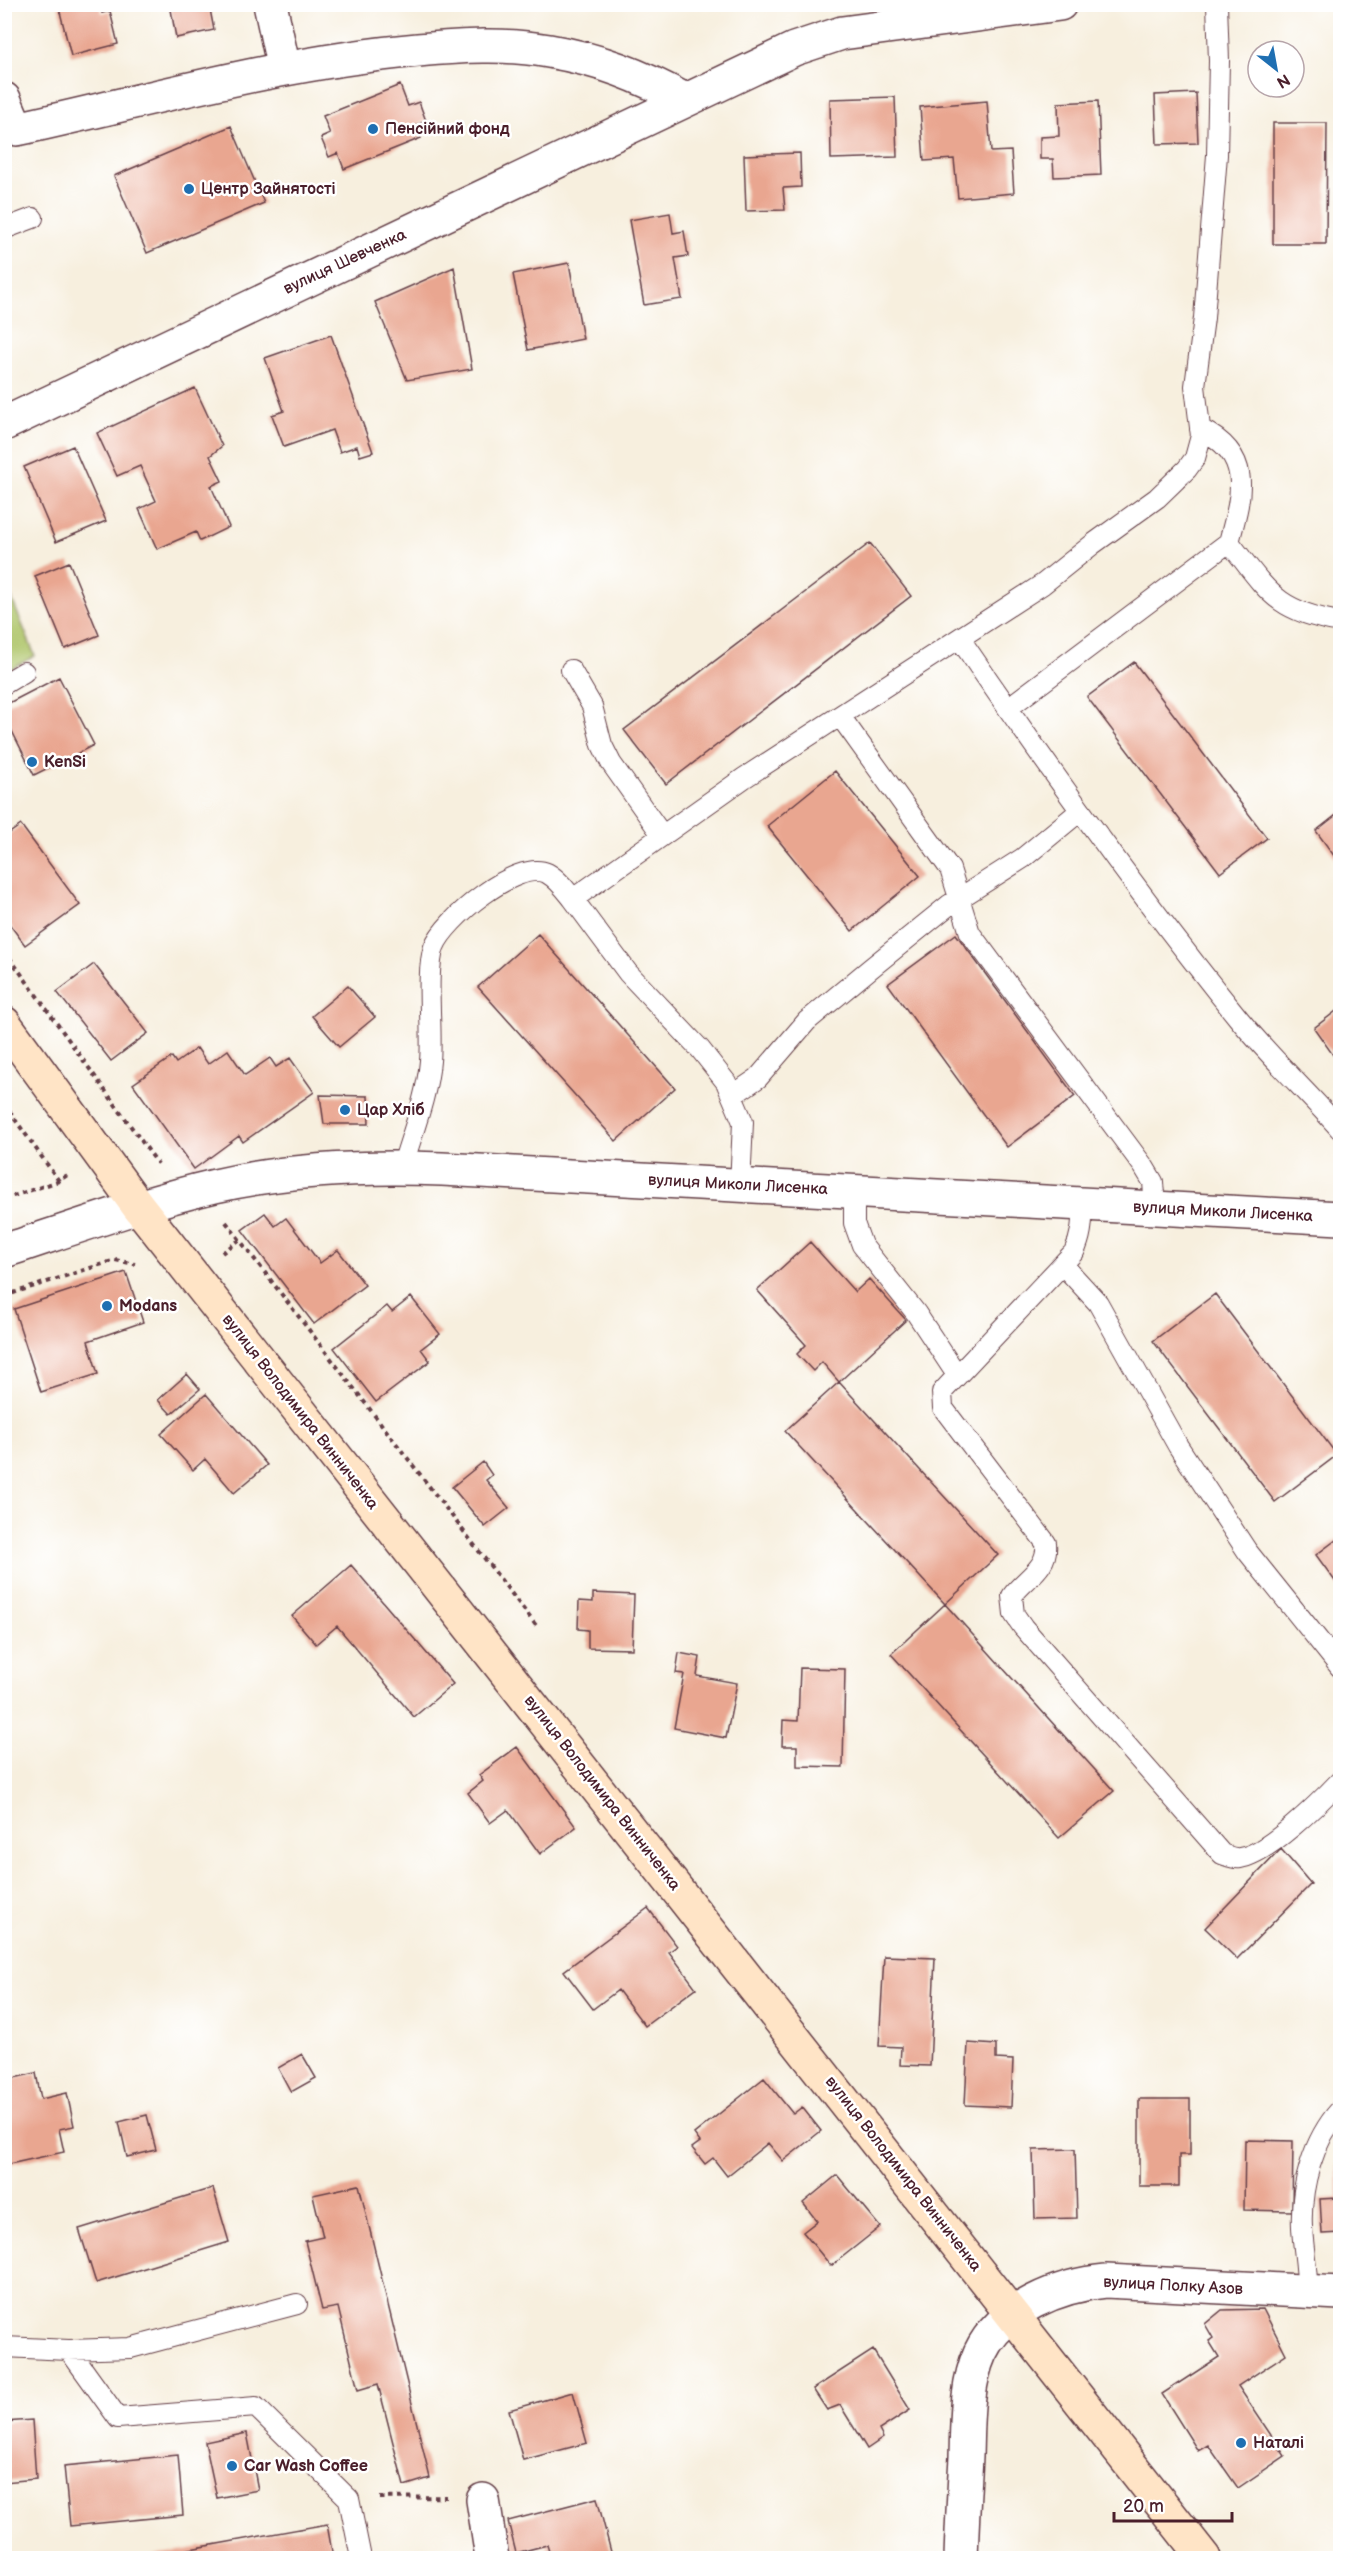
<svg xmlns="http://www.w3.org/2000/svg" width="1345" height="2563" viewBox="0 0 1345 2563" font-family="'Balsamiq Sans',sans-serif">
	<rect width="100%" height="100%" fill="#fff"/>
	<filter id="ink" filterUnits="userSpaceOnUse"><feTurbulence type="fractalNoise" baseFrequency=".0167" numOctaves="2"/><feDisplacementMap in="SourceGraphic" scale="12" xChannelSelector="R" yChannelSelector="G"/><feConvolveMatrix kernelMatrix="1 2 1 2 8 2 1 2 1" color-interpolation-filters="sRGB"/></filter>
	<filter id="wash" filterUnits="userSpaceOnUse"><feTurbulence type="fractalNoise" baseFrequency=".008" numOctaves="4" result="noise"/><feDisplacementMap in="SourceGraphic" scale="24" xChannelSelector="R" yChannelSelector="G"/><feGaussianBlur stdDeviation="1.35" result="paint"/><feColorMatrix in="noise" values="0 0 0 0 0 0 0 0 0 0 0 0 0 0 0 0 0 1.4 0 .05"/><feComposite in="paint" operator="in"/></filter>
	<g filter="url(#wash)">
		<rect width="100%" height="100%" fill="#f7efde"/>
		<path fill="#aec569" stroke="#7c724a" stroke-width="1.5" d="M4 580 35 656 5 672H4Z"/>
		<g id="blocks">
			<path fill="#e9a690" d="M58 4H100L102 13 110 11 118 44 71 56Z
				M170 4H209L214 30 176 38Z
				M400 85 408 106 419 102 426 121 416 125 421 138 344 169 338 153 329 157 321 138 330 134 323 116Z
				M1196 93 1198 143 1157 144 1155 95Z
				M895 97 897 157 831 159 830 99Z
				M987 101 991 152 1011 151 1014 193 958 198 954 159 924 161 920 107Z
				M1098 101 1101 175 1054 177 1053 159H1040V137L1059 136 1058 103Z
				M1273 123H1327L1326 244H1273Z
				M231 126 264 203 147 253 114 176Z
				M800 153 801 187 783 188 785 210 746 211 744 155Z
				M670 213 673 233 684 231 688 256 675 258 682 299 644 305 629 220Z
				M569 263 583 339 528 350 513 274Z
				M454 267 472 369 407 380 375 302Z
				M331 335 373 452 360 456 357 446 340 452 332 430 284 447 272 415 284 411 265 358Z
				M195 388 222 446 210 456 222 481 211 486 229 527 200 541 196 532 157 549 139 509 156 501 140 466 117 476 97 433Z
				M73 446 106 521 56 542 24 467Z
				M870 543 911 596 666 784 624 730Z
				M69 562 99 635 65 649 35 576Z
				M1134 662 1267 838 1220 873 1087 697Z
				M59 677 94 745 34 775 5 717V705Z
				M835 771 920 876 852 931 767 826Z
				M1340 812V864L1316 831Z
				M21 825 80 905 25 945 4 917V837Z
				M538 934 675 1088 616 1141 478 987Z
				M956 934 1075 1096 1007 1147 888 984Z
				M94 964 148 1033 111 1061 57 992Z
				M348 986 375 1017 339 1047 312 1016Z
				M1340 1008V1065L1314 1028Z
				M197 1048 208 1064 228 1050 245 1075 270 1058 276 1067 290 1058 314 1092 243 1142 239 1136 194 1169 133 1084 172 1057 176 1063Z
				M320 1095 368 1096 369 1124H324Z
				M265 1213 275 1226 286 1218 320 1263 338 1250 365 1285 314 1324 242 1230Z
				M810 1242 855 1292 869 1279 906 1320 839 1382 822 1362 813 1371 797 1354 806 1345 757 1290Z
				M126 1272 143 1322 88 1341 98 1374 41 1392 14 1309Z
				M1215 1294 1337 1455 1275 1502 1153 1341Z
				M411 1297 440 1334 421 1349 430 1361 376 1402 334 1348 387 1306 392 1312Z
				M187 1374 200 1389 171 1414 158 1400Z
				M839 1382 998 1555 945 1604 1114 1791 1059 1838 891 1654 945 1604 785 1431Z
				M206 1394 267 1465 234 1493 205 1459 193 1470 161 1434Z
				M483 1462 492 1475 486 1480 509 1508 485 1527 452 1487Z
				M1340 1537V1588L1316 1555Z
				M351 1565 453 1684 414 1717 337 1626 316 1644 292 1616Z
				M593 1593 634 1595 632 1649 588 1648V1630L578 1629 579 1601 593 1602Z
				M679 1653 700 1657 697 1676 737 1683 726 1738 674 1728 684 1674 676 1673Z
				M800 1668 845 1669 843 1767 797 1766V1746H782L783 1720 798 1721Z
				M517 1747 576 1827 540 1854 508 1810 490 1823 468 1793 483 1781 479 1775Z
				M1281 1849 1311 1884 1237 1959 1205 1928Z
				M648 1908 677 1946 669 1952 696 1988 645 2026 618 1990 593 2009 564 1971Z
				M884 1956 935 1958 930 2066 900 2065 901 2047 879 2046Z
				M968 2043 996 2045V2059L1013 2060 1011 2107 965 2105Z
				M302 2054 316 2078 291 2092 278 2068Z
				M36 2073 41 2099 67 2093 74 2126 59 2129 64 2152 5 2165V2080Z
				M764 2078 793 2114 802 2107 821 2131 783 2161 768 2143 727 2176 713 2158 705 2164 692 2148 700 2142 694 2134Z
				M1139 2099H1190V2155H1179V2186H1139Z
				M147 2115 156 2150 127 2157 119 2122Z
				M1245 2140 1293 2141 1292 2211 1244 2210Z
				M1075 2149 1077 2218 1035 2219 1033 2150Z
				M1337 2159H1340V2233L1322 2234 1320 2199 1338 2198Z
				M837 2175 880 2227 831 2266 803 2232 817 2221 803 2203Z
				M359 2185 430 2478 404 2486 378 2384 358 2390 338 2307 322 2310 305 2241 323 2237 313 2195Z
				M213 2188 229 2242 96 2283 79 2229Z
				M1263 2309 1286 2354 1238 2386 1285 2456 1238 2488 1208 2445 1198 2451 1162 2394 1219 2357 1209 2341 1213 2338 1205 2324 1222 2310Z
				M873 2350 910 2410 879 2430 883 2438 867 2449 840 2405 827 2410 813 2389Z
				M573 2392 587 2443 523 2460 509 2410Z
				M32 2420 36 2479 4 2482V2422Z
				M247 2433 258 2490 217 2498 205 2442Z
				M178 2455 183 2515 70 2526 64 2466Z
				M597 2498 612 2556 603 2558H551L547 2545 516 2553 508 2521Z
				M327 2524 333 2558H146V2557Z"/>
		</g>
	</g>
	<g filter="url(#ink)">
		<use href="#blocks" fill-opacity="0" stroke="#643e46" stroke-width="1.5"/>
		<g fill="none" stroke-linecap="round" stroke-linejoin="round">
			<g stroke="#643e46" stroke-width="22">
				<path id="service" d="M4 229 33 218
					M1200 429C1254 455 1242 494 1229 542 1268 591 1275 611 1340 622
					M960 639C1049 769 1140 897 1239 1019 1271 1058 1307 1092 1340 1129
					M571 670 592 706 602 745 611 763 662 835
					M4 684 24 672
					M1008 708 1229 542
					M840 716 950 869 970 933 1144 1167 1153 1182 1155 1208
					M733 1095 758 1078 807 1021 871 968 949 905 1023 858 1080 811
					M402 1168C412 1133 427 1097 430 1061 433 1030 425 974 434 947 444 920 517 859 547 873 558 879 566 890 573 899
					M740 1185 743 1122 726 1082 700 1049 628 973 573 899 744 778 1043 584 1093 544 1157 498 1187 469 1195 458 1201 436 1195 386 1204 318 1217 155 1219 61 1217 4
					M854 1191V1223L862 1245 916 1313 957 1375
					M1083 1204C1082 1222 1082 1236 1074 1252L942 1392 943 1408 1046 1543C1049 1568 1025 1578 1012 1596L1014 1614 1023 1627 1222 1854C1228 1856 1233 1859 1240 1858 1268 1854 1320 1802 1340 1781
					M1063 1265 1098 1303 1178 1446 1247 1551 1340 1667
					M1307 2292C1308 2270 1303 2249 1302 2227 1300 2187 1313 2140 1340 2110
					M4 2347 69 2350 130 2348 297 2304
					M69 2350 118 2418 256 2407 349 2499 361 2558"/>
			</g>
			<g stroke="#643e46" stroke-width="36">
				<path id="minor" d="M270 4 284 69
					M4 99 17 129C149 100 282 62 418 50 461 46 506 43 549 51 601 60 639 75 685 100
					M4 1251C74 1228 143 1203 215 1186 289 1169 366 1166 442 1169L1340 1218
					M483 2500 492 2558
					M961 2558C962 2525 964 2491 966 2457 967 2424 966 2384 980 2353 1001 2308 1060 2285 1106 2281L1340 2293"/>
			</g>
			<g stroke="#643e46" stroke-width="36">
				<path id="tertiary" d="M4 424 794 49 842 33 1060 4"/>
			</g>
			<g stroke="#643e46" stroke-width="36">
				<path id="secondary" d="M4 1023 138 1206 1204 2558"/>
			</g>
			<path stroke="#643e46" stroke-width="4" stroke-dasharray="4.5 4.5" stroke-linecap="butt" d="M4 950 158 1164
				M4 1104 59 1181
				M4 1199 59 1181 70 1173
				M226 1222 538 1628
				M222 1253 239 1240
				M4 1296 115 1260 135 1264
				M380 2498 447 2497"/>
			<use href="#service" stroke="#fff" stroke-width="20"/>
			<use href="#minor" stroke="#fff" stroke-width="33"/>
			<use href="#tertiary" stroke="#fff" stroke-width="33"/>
			<use href="#secondary" stroke="#ffe4c6" stroke-width="33"/>
		</g>
	</g>
	<g fill="#1f6fb2" stroke="#fff" stroke-width="2">
		<circle cx="373" cy="129" r="6"/>
		<circle cx="189" cy="189" r="6"/>
		<circle cx="32" cy="762" r="6"/>
		<circle cx="345" cy="1110" r="6"/>
		<circle cx="107" cy="1306" r="6"/>
		<circle cx="1241" cy="2443" r="6"/>
		<circle cx="232" cy="2466" r="6"/>
	</g>
	<g text-anchor="middle" dominant-baseline="central" stroke-width="5" stroke-linejoin="round" paint-order="stroke">
		<g font-size="16" font-weight="bold" fill="#4a1f2b" stroke="#fff" text-anchor="start">
			<text x="385" y="129">Пенсійний фонд</text>
			<text x="201" y="189">Центр Зайнятості</text>
			<text x="44" y="762">KenSi</text>
			<text x="357" y="1110">Цар Хліб</text>
			<text x="119" y="1306">Modans</text>
			<text x="1253" y="2443">Наталі</text>
			<text x="244" y="2466">Car Wash Coffee</text>
		</g>
		<g font-size="16" fill="#4a1f2b" stroke="#fff">
			<text transform="translate(345 262) rotate(-25)">вулиця Шевченка</text>
			<text transform="translate(738 1185) rotate(3)">вулиця Миколи Лисенка</text>
			<text transform="translate(1223 1212) rotate(3)">вулиця Миколи Лисенка</text>
			<text transform="translate(300 1412) rotate(52)">вулиця Володимира Винниченка</text>
			<text transform="translate(602 1793) rotate(52)">вулиця Володимира Винниченка</text>
			<text transform="translate(903 2174) rotate(52)">вулиця Володимира Винниченка</text>
			<text transform="translate(1173 2286) rotate(3)">вулиця Полку Азов</text>
		</g>
	</g>
	<rect width="1345" height="2563" fill="none" stroke="#fff" stroke-width="24"/>
	<g transform="translate(1276 69) rotate(149)"><circle r="28" fill="#ffffff" stroke="#b7a5aa" stroke-width="1.5"/>
	<path d="M0-4.5L10 22L0 15L-10 22Z" fill="#1f6fb2"/>
	<text y="-9" font-size="16" font-weight="bold" text-anchor="middle" fill="#4a1f2b">N</text>
	</g>
	<path d="M1114 2512v9h118v-9" fill="none" stroke="#4a1f2b" stroke-width="3"/>
	<text x="1123" y="2512" font-size="18" fill="#4a1f2b" stroke="#ffffff" stroke-width="4.5" paint-order="stroke">20 m</text>
</svg>
